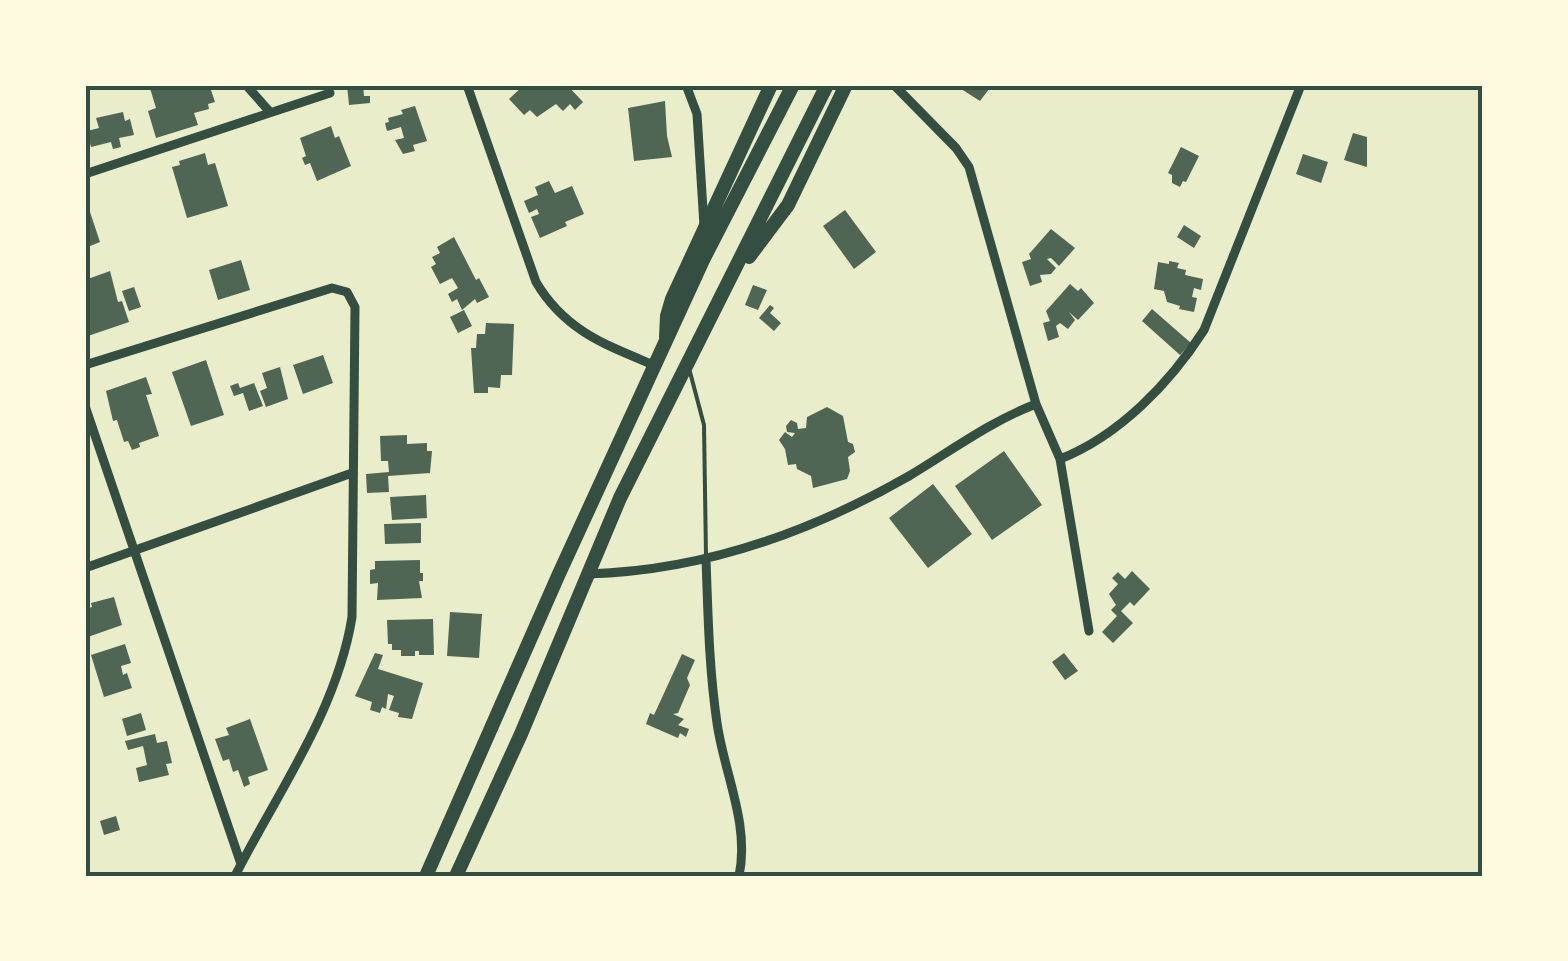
<svg xmlns="http://www.w3.org/2000/svg" width="1568" height="961" viewBox="0 0 1568 961" font-family="Karla,sans-serif">
	<rect width="100%" height="100%" fill="#e9edc9"/>
	<path fill="#4f6655" d="M149 85H198L200 90 210 87 215 102 208 104 209 109 194 113 198 125 156 138 148 111 156 108Z
		M347 85H363L364 96H370V103L349 105Z
		M524 85H567L583 102 575 110 570 104 563 111 556 104 537 117 530 110 524 115 509 99Z
		M955 85H987L989 89 980 101Z
		M665 101 667 136 672 157 634 161 628 108Z
		M415 106 427 141 413 145 415 151 403 154 395 140 404 138 401 127 387 131 385 123 389 122 388 118 403 114 401 110Z
		M123 112 125 121 130 119 134 135 119 138 121 147 113 149 111 142 91 147 87 131 99 128 96 118Z
		M331 126 335 138 339 136 351 166 317 181 310 163 305 165 302 158 306 156 300 138Z
		M1353 133 1367 137V167L1344 160Z
		M1181 147 1199 156 1186 182 1183 181 1180 187 1172 183V175L1168 173Z
		M205 153 208 165 215 163 228 206 187 218 172 167 180 165 179 161Z
		M1303 154 1328 162 1321 183 1296 174Z
		M549 181 555 193 572 186 584 214 565 222 567 226 540 238 531 217 539 214 537 209 529 213 524 201 538 195 535 187Z
		M845 210 876 252 854 269 823 226Z
		M90 212 100 242 85 248V213Z
		M1184 225 1201 236 1194 248 1177 237Z
		M1051 229 1075 248 1059 266 1051 258 1047 259 1056 268 1051 274 1040 275 1042 282 1030 286 1022 262 1031 259 1029 254Z
		M454 237 476 280 479 278 489 297 477 303 475 299 462 310 457 299 452 302 448 294 458 288 452 278 440 284 431 267 436 264 432 257 440 253 437 247Z
		M241 260 250 290 218 300 209 270Z
		M1169 261 1179 263 1177 268 1186 270 1185 275 1203 279 1201 290 1194 288 1192 297 1197 298 1194 312 1179 309 1180 306 1167 302 1164 291 1154 289 1158 262 1169 264Z
		M110 271 118 302 122 301 129 322 88 336 85 332V280Z
		M1070 284 1078 291 1081 288 1094 303 1078 320 1069 312 1075 320 1068 329 1060 323 1056 326 1059 337 1048 341 1043 323 1050 321 1046 311Z
		M753 285 767 290 758 310 745 305Z
		M134 287 141 307 129 311 122 291Z
		M770 305 774 308 770 313 781 323 774 331 759 318Z
		M1152 309 1191 343 1180 355 1142 321Z
		M464 310 472 326 458 333 450 317Z
		M486 323 514 324 512 375H501L500 388 488 387V393H474L471 348H476L477 334H485Z
		M323 355 333 383 303 394 293 365Z
		M206 360 224 415 191 426 172 372Z
		M280 367 288 399 266 407 260 391 267 388 262 373Z
		M146 377 152 394 146 395 159 436 139 443 140 447 132 450 128 441 124 442 117 420 113 421 106 391Z
		M238 383 240 388 254 383 263 406 249 411 243 393 234 396 230 386Z
		M827 407 843 416 848 442 853 444 855 452 848 457 850 471 847 479 813 488 811 476 797 469 796 464 788 465 785 449 779 440 785 432 792 437 795 433 787 432 786 426 791 420 797 423 798 429 806 428 807 417Z
		M407 435V444L427 443V451H432L430 473 388 476 389 492 367 493 366 474 389 472 388 461H381L380 436Z
		M1004 451 1042 505 992 540 955 486Z
		M933 484 972 534 928 568 889 518Z
		M426 495 427 518 392 520 390 497Z
		M421 523V543L385 544 384 524Z
		M420 560V573H423V581H419L422 598 377 600 378 583 370 584V570L375 569V561Z
		M1132 571 1150 589 1134 606 1130 602 1121 611 1133 623 1113 643 1102 632 1117 616 1111 610 1116 605 1109 594 1118 584 1112 578 1118 572 1125 579Z
		M114 597 122 625 85 638V609L92 607 91 603Z
		M450 612 482 614 479 658 447 656Z
		M433 619 434 655H419V651H415V656H401V650H392V644H388L387 620Z
		M125 644 131 663 121 666 123 675 127 673 132 688 104 697 91 655Z
		M375 653 383 655 378 669 423 683 412 719 398 717 399 713 389 710 394 696 388 694 386 709 382 707 380 713 370 710 372 702 355 696Z
		M1064 653 1078 671 1065 680 1052 662Z
		M682 654 695 660 687 678 690 685 678 713 673 714 684 719 678 725 689 729 686 737 680 733 678 738 646 724 650 713 654 715Z
		M141 713 146 730 127 736 122 719Z
		M250 719 268 770 248 777 250 784 244 787 238 770 233 772 229 759 223 761 215 739 229 735 226 728Z
		M155 734 157 743 167 741 172 763 166 764 169 775 139 782 136 768 147 765 143 746 128 750 125 741Z
		M116 816 120 830 104 835 100 821Z"/>
	<g fill="none" stroke-linecap="round" stroke-linejoin="round">
		<path stroke="#344e41" stroke-width="4" d="M690 372 704 425 706 556"/>
		<path stroke="#344e41" stroke-width="9" d="M246 85 269 111
			M467 85 536 282C565 331 606 345 656 366
			M686 85 697 114 704 226
			M894 85 956 148 969 167 1036 404
			M85 174 330 93
			M85 365 332 288 347 292 355 307 352 617C337 711 277 793 235 876
			M85 406 241 864
			M1060 459 1089 631
			M706 559C708 614 709 669 717 723 724 773 750 824 739 876
			M85 568 352 473
			M588 574C702 571 811 532 909 476 951 451 989 422 1036 404L1060 459C1119 436 1170 383 1204 330L1301 85"/>
		<path stroke="#344e41" stroke-width="14" d="M749 257 788 205 846 85
			M666 337 667 316 672 299 771 85
			M426 876 558 576 703 260 793 85
			M456 876 521 734 620 498 827 85"/>
	</g>
	<rect width="1568" height="961" fill="none" stroke="#fefae0" stroke-width="175"/>
	<rect x="88" y="88" width="1392" height="786" fill="none" stroke="#344e41" stroke-width="4"/>
</svg>
